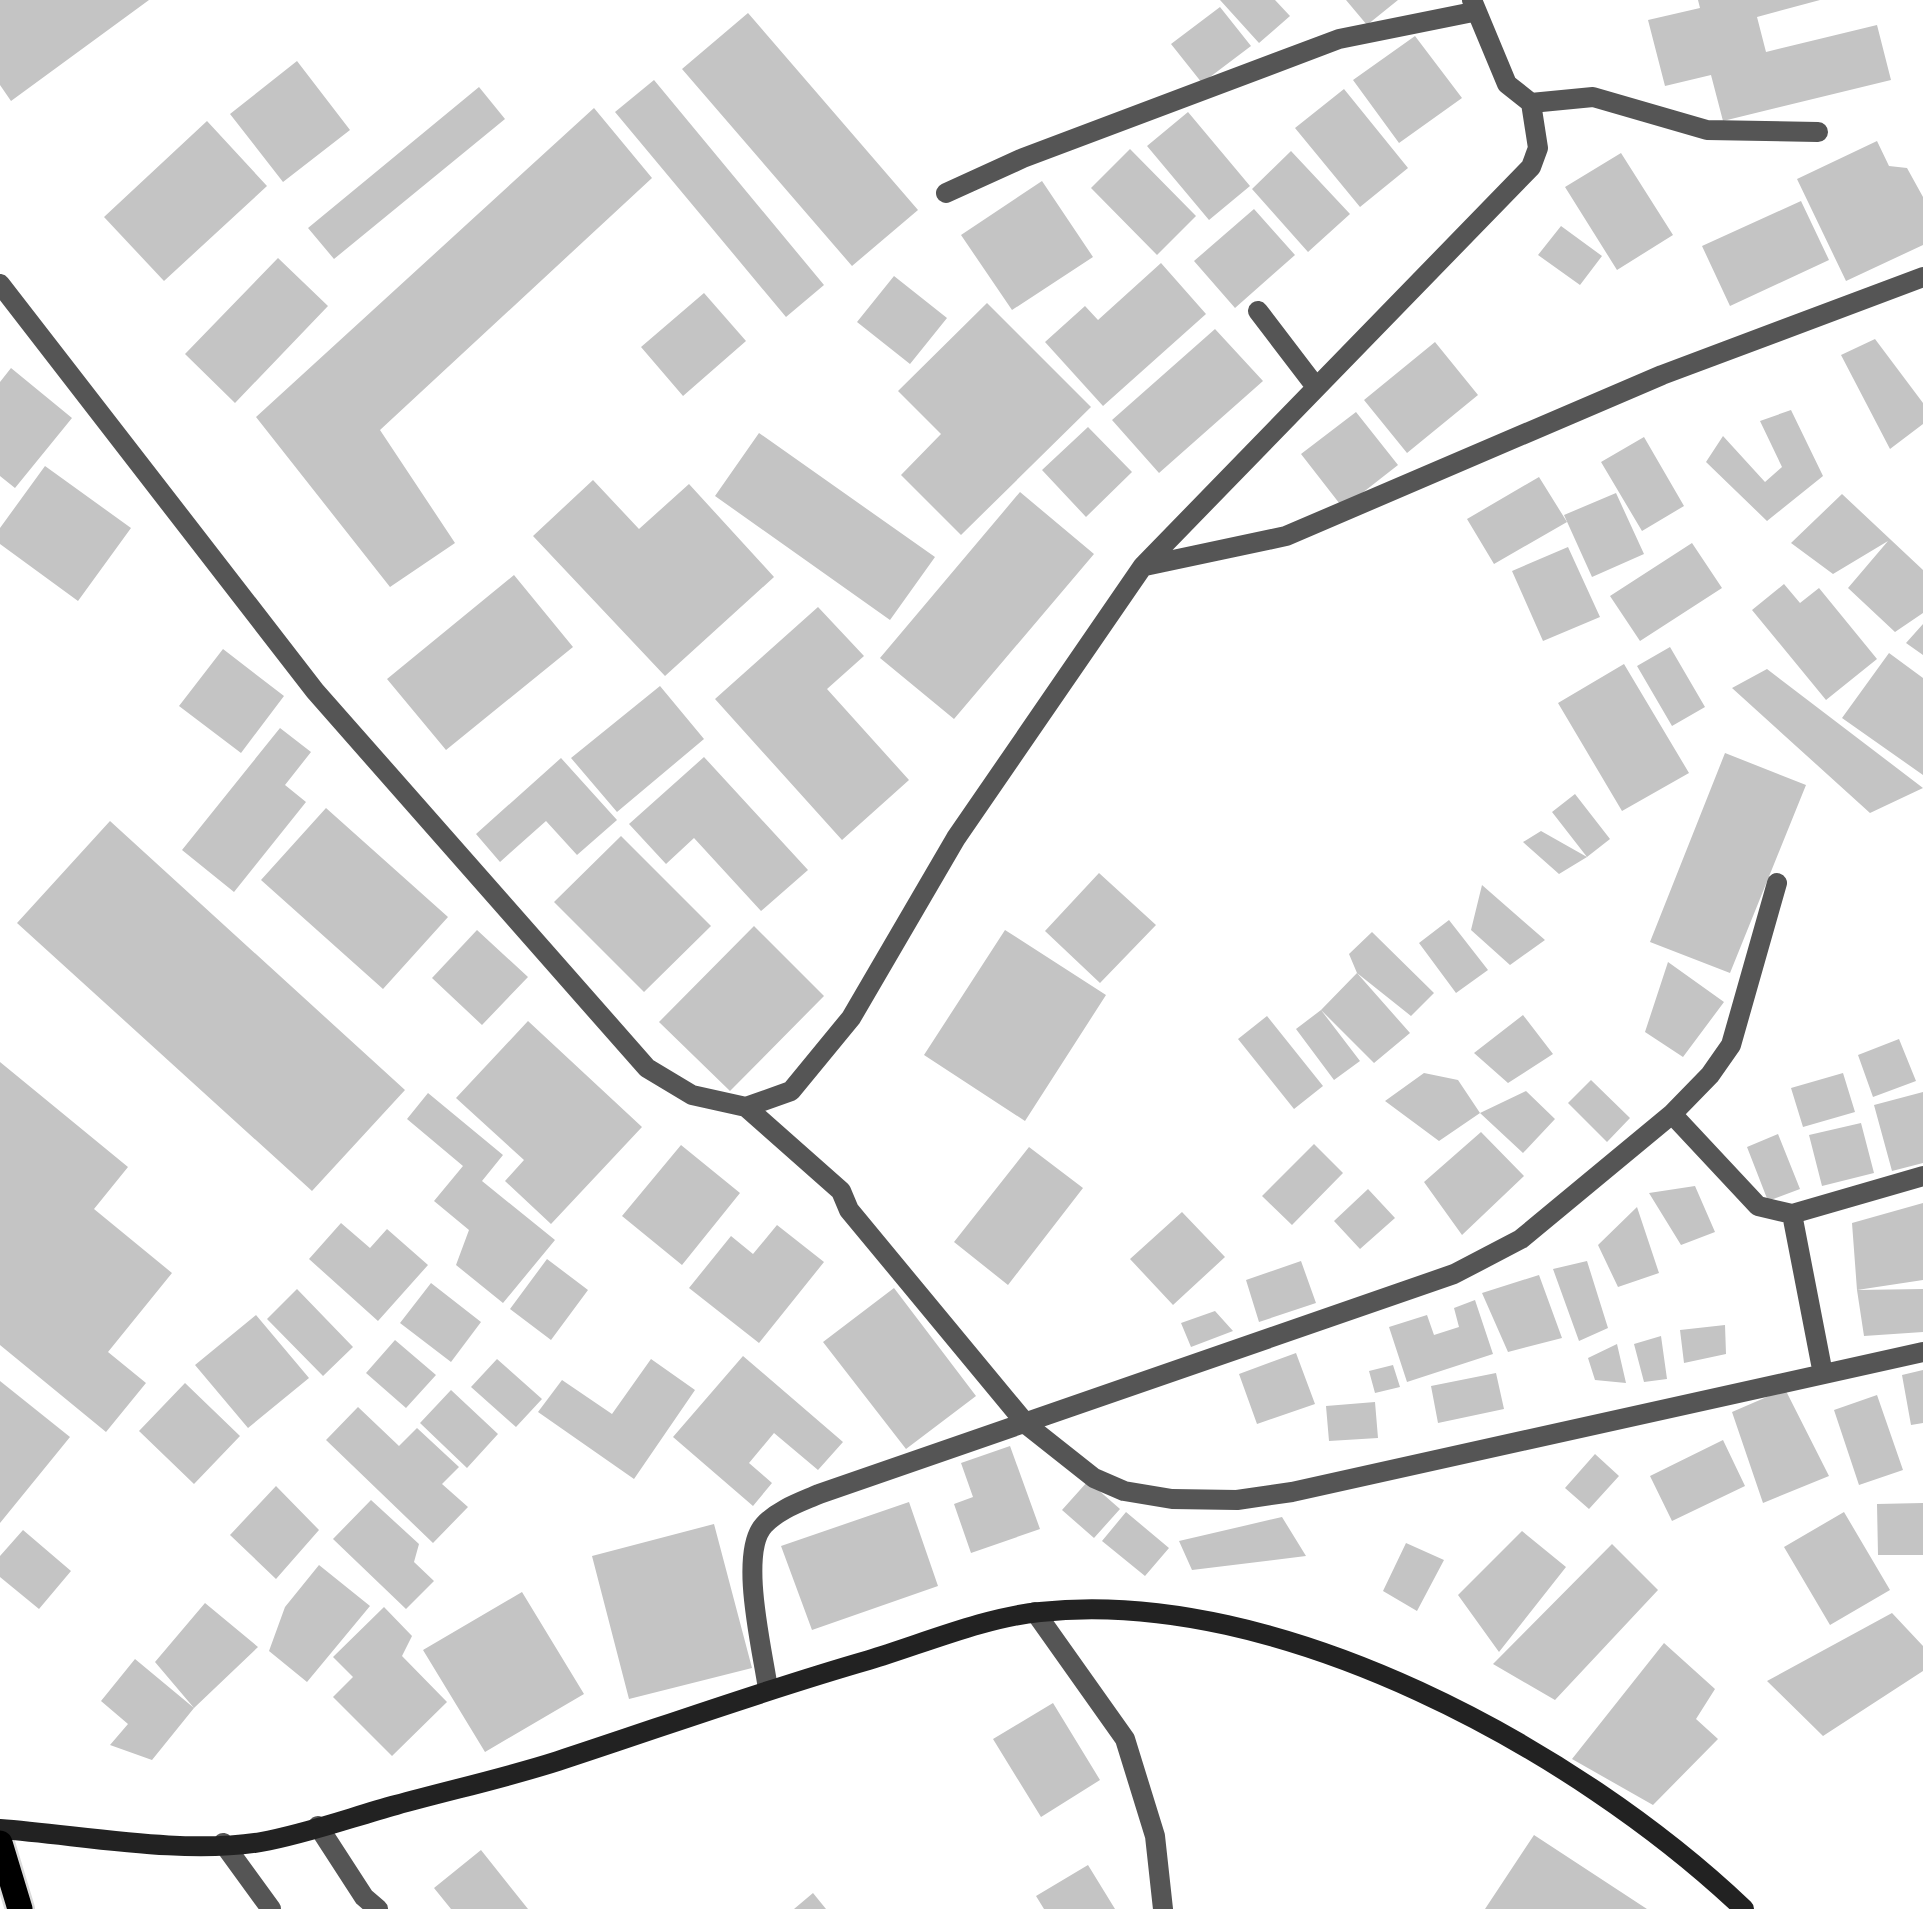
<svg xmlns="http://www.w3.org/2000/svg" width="1923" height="1909" viewBox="0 0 1923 1909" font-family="Inter,sans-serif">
	<rect width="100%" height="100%" fill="#fff"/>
	<path fill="#c4c4c4" d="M0 0H149L11 101 0 85Z
		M1220 0H1275L1290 16 1259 43Z
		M1346 0H1398L1367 25Z
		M1698 0H1820L1757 17 1766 52 1877 25 1891 80 1723 121 1711 75 1665 86 1648 20 1700 8Z
		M1220 7 1251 46 1202 83 1171 44Z
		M748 13 918 210 852 266 682 69Z
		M1415 36 1462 98 1399 143 1353 80Z
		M297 61 350 130 283 182 230 114Z
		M654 80 824 285 786 317 615 112Z
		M479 87 505 119 334 259 308 228Z
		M1344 89 1408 168 1360 207 1295 128Z
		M594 108 652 178 380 430 455 543 390 587 256 417Z
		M1188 112 1250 186 1209 220 1147 146Z
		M207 121 267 186 164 281 104 217Z
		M1877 141 1889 166 1907 168 1923 197V245L1846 281 1797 179Z
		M1130 149 1196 216 1157 255 1091 188Z
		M1291 151 1350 214 1308 252 1252 189Z
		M1621 153 1673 235 1617 270 1565 187Z
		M1042 181 1093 257 1012 310 961 235Z
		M1801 201 1829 260 1730 306 1702 246Z
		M1254 209 1295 255 1235 308 1194 261Z
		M1561 226 1602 256 1580 285 1538 255Z
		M278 258 328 306 235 403 185 354Z
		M1161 263 1206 314 1103 406 1045 342 1085 306 1098 320Z
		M894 276 947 318 910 364 857 322Z
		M704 293 746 341 683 396 641 347Z
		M987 303 1091 407 961 535 901 475 941 434 898 391Z
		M1215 329 1263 381 1159 473 1112 420Z
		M1875 339 1923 403V424L1890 449 1841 355Z
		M1435 342 1478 395 1407 453 1364 400Z
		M11 368 72 418 15 488 0 476V382Z
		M1791 410 1823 476 1767 521 1706 462 1723 436 1765 482 1782 467 1760 421Z
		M1356 412 1398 465 1343 508 1301 454Z
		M1088 427 1132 472 1086 517 1042 470Z
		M759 433 935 557 890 620 715 496Z
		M1644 437 1684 506 1642 531 1601 462Z
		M45 466 131 528 78 601 0 544V528Z
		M1539 477 1567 522 1494 564 1467 519Z
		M593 480 639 529 689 484 774 577 665 676 533 536Z
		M1020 492 1094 554 954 719 880 658Z
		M1616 493 1644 554 1592 577 1564 515Z
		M1842 494 1923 570V613L1895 632 1848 588 1888 541 1833 574 1791 543Z
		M1692 543 1722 588 1640 641 1610 596Z
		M1568 547 1600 617 1543 641 1512 571Z
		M514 575 573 647 446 750 387 679Z
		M1784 584 1800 603 1819 588 1877 659 1826 700 1752 610Z
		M818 607 864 656 827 689 909 780 842 840 715 699Z
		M1923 624V655L1906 643Z
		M1670 647 1705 707 1672 726 1637 666Z
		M223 649 284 696 241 753 179 706Z
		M1889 653 1923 678V775L1842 718Z
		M1624 664 1689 773 1622 811 1558 703Z
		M1767 669 1923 788 1870 813 1732 688Z
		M660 686 704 739 617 812 571 758Z
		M280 728 311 752 285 785 306 802 234 892 182 850Z
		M1725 753 1806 785 1730 973 1650 942Z
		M704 757 808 870 761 911 694 838 666 864 629 824Z
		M561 758 617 820 577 855 546 821 500 862 476 834Z
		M1575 794 1610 839 1587 857 1552 812Z
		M326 808 448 917 383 989 261 880Z
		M110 821 405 1090 312 1191 17 923Z
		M1541 831 1587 857 1559 874 1523 842Z
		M621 836 711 926 644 992 554 902Z
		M1099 873 1156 925 1100 983 1045 931Z
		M1482 885 1545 940 1510 965 1471 930Z
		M1449 920 1488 970 1456 993 1419 943Z
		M754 926 824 996 730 1091 659 1022Z
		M477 930 528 977 482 1025 432 978Z
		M1005 930 1106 995 1025 1121 924 1055Z
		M1372 932 1434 993 1411 1016 1357 973 1410 1033 1374 1063 1321 1010 1357 973 1349 954Z
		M1668 962 1724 1002 1683 1057 1645 1032Z
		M1321 1010 1360 1061 1334 1080 1296 1029Z
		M1523 1015 1553 1054 1508 1083 1474 1053Z
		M1267 1016 1323 1086 1294 1109 1238 1039Z
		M528 1021 642 1127 551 1224 505 1181 524 1160 456 1098Z
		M1899 1039 1916 1081 1873 1097 1858 1055Z
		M0 1062 128 1167 94 1209 172 1273 108 1352 146 1383 106 1432 0 1345Z
		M1424 1073 1458 1080 1480 1113 1526 1091 1555 1119 1523 1153 1480 1113 1439 1141 1385 1101Z
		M1843 1073 1855 1112 1803 1127 1791 1088Z
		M1591 1080 1630 1118 1607 1142 1568 1103Z
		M1923 1092V1163L1892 1171 1874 1105Z
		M428 1093 503 1155 482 1181 555 1240 503 1303 456 1265 469 1230 434 1201 463 1166 407 1119Z
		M1861 1123 1874 1173 1822 1186 1809 1135Z
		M1481 1132 1524 1176 1462 1235 1424 1182Z
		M1778 1134 1800 1189 1768 1201 1747 1147Z
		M1314 1144 1343 1173 1292 1225 1262 1196Z
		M681 1145 740 1193 682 1265 622 1216Z
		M1029 1147 1083 1188 1008 1285 954 1242Z
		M1695 1186 1715 1232 1681 1245 1649 1193Z
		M1368 1189 1395 1218 1360 1249 1334 1221Z
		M1923 1203V1280L1857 1290 1852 1223Z
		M1637 1207 1659 1273 1618 1287 1598 1245Z
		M1182 1212 1225 1257 1173 1305 1130 1259Z
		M341 1223 370 1248 387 1229 428 1265 378 1321 309 1259Z
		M777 1225 824 1262 759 1343 689 1288 731 1236 753 1254Z
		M547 1259 588 1290 551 1340 510 1309Z
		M1301 1261 1316 1303 1259 1322 1246 1280Z
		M1587 1261 1608 1328 1579 1341 1553 1269Z
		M1539 1275 1562 1338 1508 1352 1482 1293Z
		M431 1283 481 1322 451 1362 400 1323Z
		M894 1288 976 1396 906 1449 823 1342Z
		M297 1289 353 1347 323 1376 267 1319Z
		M1923 1289V1332L1864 1336 1857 1290Z
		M1475 1300 1493 1354 1407 1382 1389 1327 1427 1315 1434 1335 1459 1327 1454 1308Z
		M1215 1311 1233 1331 1191 1347 1181 1323Z
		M256 1315 309 1378 248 1428 195 1365Z
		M1725 1325 1726 1354 1684 1363 1680 1330Z
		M1661 1336 1667 1379 1644 1382 1634 1344Z
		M395 1340 436 1375 406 1408 366 1373Z
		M1617 1344 1626 1383 1595 1380 1588 1358Z
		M1296 1353 1315 1404 1257 1424 1239 1374Z
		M743 1356 843 1442 818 1470 774 1433 749 1463 772 1483 753 1506 673 1437Z
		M497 1359 542 1399 516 1427 471 1387Z
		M651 1359 695 1390 634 1479 538 1412 562 1380 612 1414Z
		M1393 1365 1400 1387 1375 1393 1369 1371Z
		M1923 1370V1423L1911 1425 1902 1375Z
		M1496 1373 1504 1409 1438 1423 1431 1386Z
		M0 1381 70 1437 0 1523Z
		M185 1383 240 1436 194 1484 139 1431Z
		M1785 1389 1829 1476 1763 1503 1732 1412Z
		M451 1390 498 1434 467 1468 420 1423Z
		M1877 1395 1903 1470 1859 1485 1834 1410Z
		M1375 1402 1378 1438 1329 1441 1326 1406Z
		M358 1407 399 1446 417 1428 459 1467 442 1484 468 1507 433 1543 326 1440Z
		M1723 1440 1745 1486 1672 1521 1650 1476Z
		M1010 1446 1040 1529 971 1553 954 1504 973 1497 961 1463Z
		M1595 1454 1619 1476 1589 1509 1565 1488Z
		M1088 1481 1120 1509 1094 1538 1062 1510Z
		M276 1486 319 1530 276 1579 230 1535Z
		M371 1500 419 1544 414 1562 434 1581 406 1609 333 1539Z
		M909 1502 938 1586 812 1630 781 1546Z
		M1923 1503V1555H1878L1877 1504Z
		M1126 1512 1169 1548 1145 1576 1102 1541Z
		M1844 1512 1890 1590 1830 1625 1784 1547Z
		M1282 1517 1306 1556 1192 1570 1179 1541Z
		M714 1524 752 1668 629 1699 592 1556Z
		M23 1530 71 1571 39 1609 0 1577V1556Z
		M1522 1531 1566 1567 1499 1652 1458 1595Z
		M1406 1543 1444 1560 1417 1611 1383 1591Z
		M1612 1544 1658 1590 1555 1700 1493 1664Z
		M319 1565 370 1606 307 1682 269 1651 285 1607Z
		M522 1592 584 1694 485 1752 423 1650Z
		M205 1603 258 1647 194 1708 152 1760 110 1745 128 1724 101 1701 135 1659 194 1708 155 1662Z
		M384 1607 412 1636 402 1656 447 1702 392 1756 333 1697 353 1677 333 1657Z
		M1892 1613 1923 1646V1671L1823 1736 1767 1681Z
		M1664 1643 1715 1689 1696 1719 1718 1739 1653 1805 1572 1759Z
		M1053 1703 1100 1780 1041 1817 993 1739Z
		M1534 1835 1647 1909H1485Z
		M481 1850 528 1909H451L434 1888Z
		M1088 1865 1115 1909H1044L1036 1896Z
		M813 1893 826 1909H794Z"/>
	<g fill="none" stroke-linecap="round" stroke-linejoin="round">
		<g stroke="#dbdbdb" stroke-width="30">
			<path id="primary" d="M0 1843 20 1909"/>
		</g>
		<path stroke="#555" stroke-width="20" d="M1035 1612 1125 1739 1155 1836 1163 1909"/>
		<path stroke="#555" stroke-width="20" d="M1531 103 1593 97 1707 130 1818 132
			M946 193 1023 158 1339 39 1473 12
			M0 284 315 691 647 1068 692 1095 746 1107 841 1191 849 1210 1027 1425 1094 1478 1124 1491 1172 1499 1237 1500 1292 1492 1923 1352
			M1258 311 1316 387
			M1145 566 1286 536 1662 375 1923 277
			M746 1107 791 1091 851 1018 956 838 1143 566 1531 167 1538 148 1531 103 1507 84 1472 0
			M1672 1114 1758 1206 1792 1214
			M1823 1374 1792 1214 1923 1176
			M768 1689C763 1652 738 1553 764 1525 779 1509 801 1502 819 1494L1454 1274 1521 1239 1672 1114 1710 1075 1731 1045 1777 883
			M318 1826 364 1897 378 1909
			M223 1843 271 1909"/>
		<path stroke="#222" stroke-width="20" d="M0 1829C81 1835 181 1855 261 1842 306 1834 352 1817 396 1805 450 1790 505 1778 558 1761 662 1727 764 1690 869 1660 922 1644 986 1617 1040 1612 1278 1586 1577 1750 1744 1909"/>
		<use href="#primary" stroke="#000" stroke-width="25"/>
	</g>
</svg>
